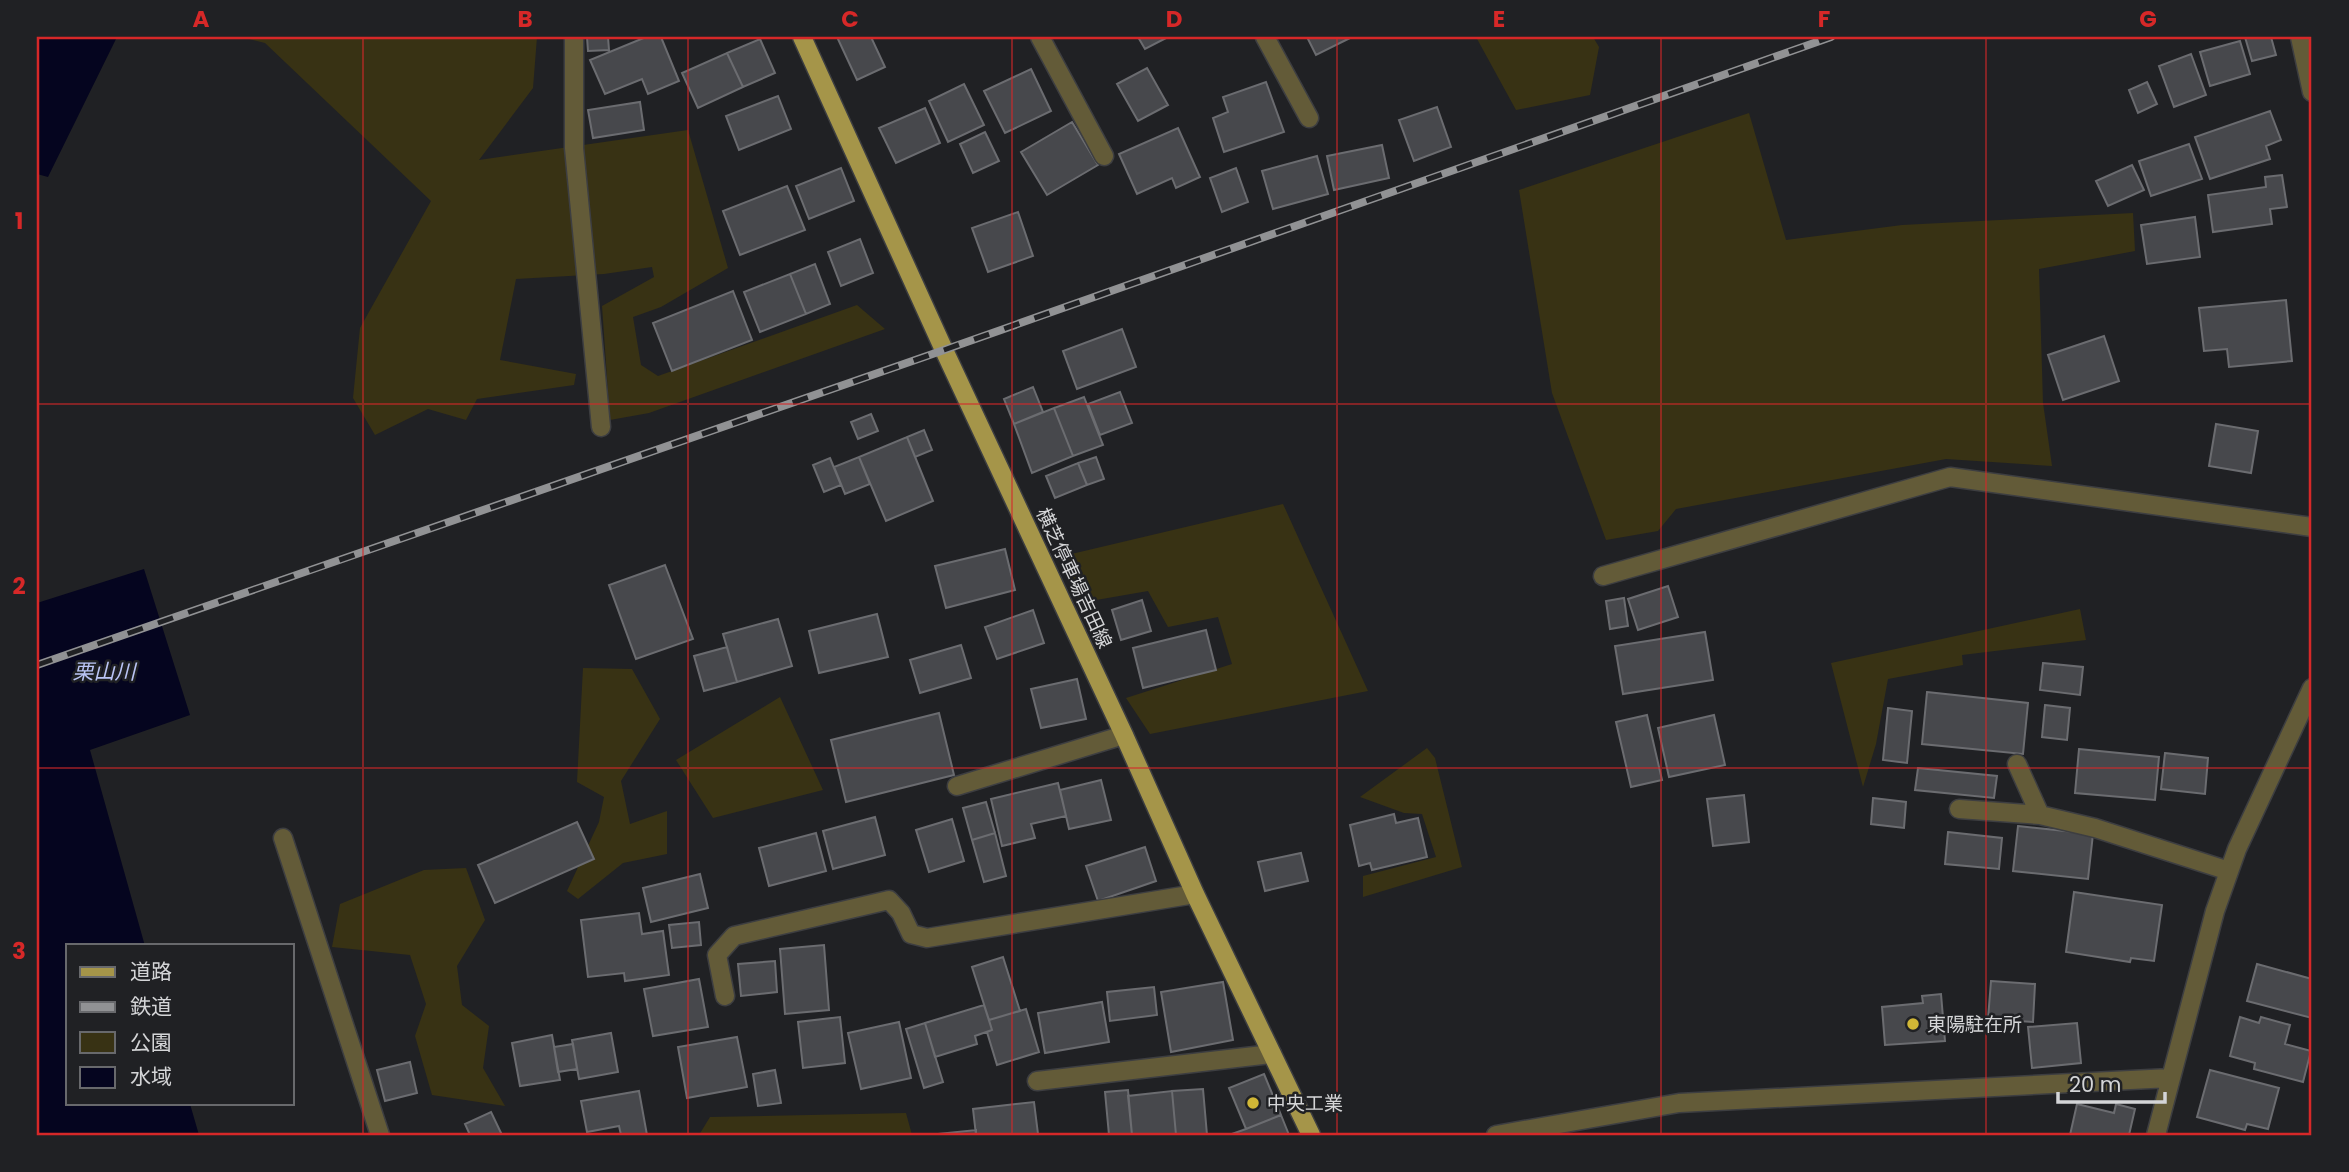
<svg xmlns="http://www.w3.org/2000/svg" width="2349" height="1172" viewBox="0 0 2349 1172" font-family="Poppins,'Noto Sans JP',sans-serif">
	<rect width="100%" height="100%" fill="#202124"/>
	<path fill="#383214" d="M241 37H537L533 88 479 160 688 130 728 268 661 307 633 317 641 365 658 376 857 305 885 329 649 413 610 420 602 306 654 277 652 267 604 274 516 279 500 360 576 374 574 385 477 399 466 420 428 409 375 435 353 398 360 328 431 201 265 43Z
		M1476 37H1593L1599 47 1590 95 1516 110Z
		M1749 113 1786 240 1902 225 2133 213 2135 251 2039 269 2043 403 2052 466 1946 459 1676 509 1658 531 1606 540 1552 393 1519 190Z
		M1283 504 1368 691 1150 734 1126 698 1232 664 1218 617 1168 627 1148 591 1079 603 1063 556Z
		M2080 609 2086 640 1962 655 1963 665 1888 679 1876 744 1863 787 1831 663Z
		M583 668 632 669 660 719 621 781 630 824 667 811V854L623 863 578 899 567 891 599 822 604 797 577 782Z
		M780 697 823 790 713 818 676 760Z
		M1427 748 1435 758 1462 867 1363 897V876L1436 857 1422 814 1404 813 1360 797Z
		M466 868 485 920 457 966 462 1005 489 1026 483 1068 505 1106 432 1095 415 1036 426 1004 410 955 332 947 340 904 424 870Z
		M906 1113 912 1135H699L710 1117Z"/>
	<path fill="#05051f" d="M37 37H117L48 177 37 174Z
		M144 569 190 715 90 750 145 946H68V1104H190L199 1135H37V603Z"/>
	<path fill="#47484c" stroke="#6b6c70" stroke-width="2" d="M587 37H608L609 50 588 51Z
		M646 37H661L679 81 648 94 642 79 605 94 590 60Z
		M837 37H871L885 67 857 80Z
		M1138 37H1168L1145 49Z
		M1307 37H1352L1316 55Z
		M2245 37H2271L2276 55 2252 61Z
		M760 39 775 73 743 87 727 53Z
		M2240 41 2250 74 2210 86 2200 52Z
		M727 53 743 87 698 108 682 73Z
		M2191 54 2206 95 2174 107 2159 66Z
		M1147 68 1168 105 1138 121 1117 84Z
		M1031 69 1051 111 1005 133 984 91Z
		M1266 82 1284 132 1224 152 1213 118 1228 112 1223 97Z
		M2147 82 2157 104 2138 113 2129 90Z
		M964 84 984 125 948 142 929 101Z
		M778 96 791 129 739 150 726 116Z
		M640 102 644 130 593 138 588 110Z
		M1437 107 1451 147 1414 161 1399 120Z
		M925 108 940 143 896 163 879 128Z
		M2270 111 2281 140 2266 146 2270 159 2210 179 2195 137Z
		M1072 122 1098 165 1047 195 1021 152Z
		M1178 128 1200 177 1176 188 1172 178 1137 194 1119 154Z
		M985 132 999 161 973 173 960 144Z
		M2189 144 2202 179 2151 196 2139 161Z
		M1382 145 1389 178 1334 190 1327 156Z
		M1317 156 1328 194 1273 209 1262 171Z
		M2132 165 2144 190 2108 206 2096 181Z
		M841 168 854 201 809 219 796 186Z
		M1236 168 1248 202 1222 212 1210 178Z
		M2282 175 2287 207 2270 209 2272 224 2213 232 2208 195 2266 187 2265 177Z
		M787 186 805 230 740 255 723 211Z
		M1018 212 1033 256 988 272 972 228Z
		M2195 217 2200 257 2147 264 2141 225Z
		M860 239 873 273 841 286 828 252Z
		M815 264 830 304 806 314 790 274Z
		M790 274 806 314 760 332 744 292Z
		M733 291 752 340 672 371 653 323Z
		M2286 300 2292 361 2229 367 2227 349 2204 351 2199 308Z
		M1122 329 1136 367 1077 389 1063 351Z
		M2104 336 2119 381 2063 400 2048 355Z
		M1033 387 1043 412 1014 424 1004 399Z
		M1120 392 1132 423 1100 435 1088 404Z
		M1084 397 1103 445 1073 456 1054 408Z
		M1054 408 1073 456 1032 473 1014 424Z
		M871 414 878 431 858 439 851 422Z
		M2216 424 2258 431 2251 473 2209 466Z
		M924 430 932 450 915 457 907 437Z
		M907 437 933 501 886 521 859 457Z
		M859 457 870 484 845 494 834 467Z
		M1096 457 1104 479 1087 485 1078 463Z
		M830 458 841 485 824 492 813 465Z
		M1078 463 1087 485 1055 498 1046 476Z
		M1005 549 1015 590 946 608 935 566Z
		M665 565 693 639 636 659 609 585Z
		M1668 586 1678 617 1638 630 1628 599Z
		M1624 598 1628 626 1610 629 1606 601Z
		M1142 600 1151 631 1121 640 1112 610Z
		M1033 610 1044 643 997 659 985 627Z
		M877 614 888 657 819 673 809 631Z
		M778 619 792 666 737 682 723 634Z
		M1206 630 1216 670 1143 688 1133 648Z
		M1705 632 1713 680 1623 694 1615 646Z
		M961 645 971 678 920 693 910 660Z
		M727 647 737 682 704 691 694 656Z
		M2043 663 2083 667 2080 695 2040 690Z
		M1077 679 1086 719 1041 728 1031 689Z
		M1927 692 2028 703 2023 754 1922 744Z
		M2045 705 2070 708 2067 740 2042 737Z
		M1888 708 1912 711 1907 763 1883 760Z
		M939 713 954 775 846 802 831 740Z
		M1647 715 1662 780 1631 787 1616 722Z
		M1714 715 1725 765 1669 777 1658 728Z
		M2079 749 2159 757 2155 800 2075 793Z
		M2165 753 2208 758 2205 794 2161 789Z
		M1918 768 1997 776 1994 798 1915 790Z
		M1101 780 1111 820 1069 829 1060 790Z
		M1058 783 1066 816 1031 824 1035 838 1002 846 991 799Z
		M1744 795 1749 842 1713 846 1707 799Z
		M1873 798 1906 802 1904 828 1871 824Z
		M986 802 995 833 972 840 963 808Z
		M1394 814 1396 823 1418 818 1427 857 1372 870 1370 863 1359 866 1350 825Z
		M875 817 885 855 833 869 823 831Z
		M952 819 964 861 929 872 916 830Z
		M577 822 594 859 495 903 478 865Z
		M2018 826 2093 834 2088 879 2013 871Z
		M1948 832 2002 838 1999 869 1945 864Z
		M816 833 826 871 769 886 759 848Z
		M995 833 1006 876 984 882 972 840Z
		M1145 847 1156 881 1098 901 1086 866Z
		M1301 853 1308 881 1265 891 1258 862Z
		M700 874 708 908 651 922 643 888Z
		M2074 892 2162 905 2154 961 2131 958 2130 962 2066 952Z
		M639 913 642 934 663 931 669 975 625 981 624 973 588 977 581 920Z
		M699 922 701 945 672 948 669 925Z
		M824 945 829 1010 785 1014 780 949Z
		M1003 957 1020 1011 989 1020 972 967Z
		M775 961 777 992 741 996 738 964Z
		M2257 964 2312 979V1018L2247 1001Z
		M699 979 708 1027 653 1036 644 989Z
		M1991 981 2035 984 2033 1022 1988 1019Z
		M1223 982 1233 1040 1171 1052 1161 992Z
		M1154 987 1157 1015 1110 1021 1107 992Z
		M1941 994 1945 1041 1885 1045 1882 1007 1923 1003 1922 996Z
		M1102 1002 1109 1042 1045 1053 1038 1013Z
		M984 1005 992 1030 975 1036 977 1044 935 1057 925 1023Z
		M1026 1009 1039 1052 997 1065 987 1032 992 1030 989 1020Z
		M840 1017 845 1063 803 1068 798 1022Z
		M2240 1017 2259 1023 2261 1017 2290 1025 2285 1044 2311 1051 2303 1082 2254 1069 2255 1063 2230 1056Z
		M899 1022 911 1078 861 1089 848 1033Z
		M925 1023 943 1082 924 1088 906 1029Z
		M2077 1023 2081 1063 2032 1068 2028 1027Z
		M611 1033 618 1072 579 1079 572 1040Z
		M552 1035 560 1080 520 1086 512 1043Z
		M737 1037 747 1087 687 1098 678 1047Z
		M573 1044 577 1069 558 1072 554 1047Z
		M410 1062 417 1093 385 1101 377 1070Z
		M775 1070 781 1103 758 1106 753 1074Z
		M2210 1070 2279 1088 2268 1129 2247 1124 2245 1130 2197 1117Z
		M1264 1074 1281 1115 1246 1129 1229 1088Z
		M1203 1089 1207 1135H1176L1172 1091Z
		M1128 1090 1132 1135H1109L1105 1092Z
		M639 1091 647 1135H621L619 1126 587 1132 581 1101Z
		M1172 1091 1176 1135H1132L1128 1096Z
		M1034 1102 1038 1134 976 1135 973 1109Z
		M2077 1104 2114 1113 2116 1104 2135 1109 2129 1135H2070Z
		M491 1112 502 1135H470L465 1124Z
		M1281 1115 1289 1135H1229L1246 1129Z
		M976 1130V1135H928Z"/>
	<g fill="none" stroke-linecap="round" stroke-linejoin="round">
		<g stroke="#3d3e41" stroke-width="21">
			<path id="minor" d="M574 37V148L601 427
				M1040 37 1104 156
				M1265 37 1309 118
				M2300 37 2312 92
				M1603 576 1950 477 2312 527
				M2017 764 2040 815
				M957 786 1124 735
				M1959 809 2040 815 2095 828 2229 871
				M283 838 380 1135
				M725 996 717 955 734 936 889 900 901 913 911 934 927 938 1195 894
				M1037 1081 1272 1054
				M1496 1135 1679 1103 2170 1078
				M2156 1135 2215 911 2237 849 2312 688"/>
		</g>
		<g stroke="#3d3e41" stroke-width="21">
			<path id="major" d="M802 37 944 350 1124 735 1195 894 1311 1135"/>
		</g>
		<use href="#minor" stroke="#635b38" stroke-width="18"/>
		<use href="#major" stroke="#a59549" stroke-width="18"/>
		<g stroke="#919294" stroke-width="8">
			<path id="rail" d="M37 665 944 350 1831 37"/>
		</g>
		<use href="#rail" stroke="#202124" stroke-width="5" stroke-dasharray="16" stroke-linecap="butt"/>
	</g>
	<path fill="none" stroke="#d62828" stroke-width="2" stroke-opacity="0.55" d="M363 37V1135M688 37V1135M1012 37V1135M1337 37V1135M1661 37V1135M1986 37V1135M37 404H2312M37 768H2312"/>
	<g fill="#d1b736" stroke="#202124" stroke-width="2.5">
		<circle cx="1913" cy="1024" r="7"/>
		<circle cx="1253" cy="1103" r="7"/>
	</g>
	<g text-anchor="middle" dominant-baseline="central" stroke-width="5" stroke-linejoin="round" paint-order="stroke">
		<g font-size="19" fill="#d4d5d7" stroke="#202124">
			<text transform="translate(1074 578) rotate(65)">横芝停車場吉田線</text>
		</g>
		<g font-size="19" fill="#d4d5d7" stroke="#202124" text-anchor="start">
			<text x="1927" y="1024">東陽駐在所</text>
			<text x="1267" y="1103">中央工業</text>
		</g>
		<g font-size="21" font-style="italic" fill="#bac4f4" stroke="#202124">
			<text x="104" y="671">栗山川</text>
		</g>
	</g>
	<rect width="2349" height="1172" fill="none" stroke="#202124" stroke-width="77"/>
	<rect x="66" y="944" width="228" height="161" fill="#202124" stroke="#68696c" stroke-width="2"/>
	<rect x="80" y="967" width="35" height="10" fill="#a59549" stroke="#68696c" stroke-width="2"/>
	<text x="130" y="979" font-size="21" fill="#d4d5d7">道路</text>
	<rect x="80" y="1002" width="35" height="10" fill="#919294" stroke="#68696c" stroke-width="2"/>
	<text x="130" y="1014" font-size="21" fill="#d4d5d7">鉄道</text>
	<rect x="80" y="1032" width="35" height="21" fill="#383214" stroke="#68696c" stroke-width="2"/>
	<text x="130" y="1050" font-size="21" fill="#d4d5d7">公園</text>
	<rect x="80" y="1067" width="35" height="21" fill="#05051f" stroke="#68696c" stroke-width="2"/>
	<text x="130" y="1084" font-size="21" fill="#d4d5d7">水域</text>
	<path d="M2058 1092v10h107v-10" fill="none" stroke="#d4d5d7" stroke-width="3.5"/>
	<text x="2069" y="1092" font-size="21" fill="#d4d5d7" stroke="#202124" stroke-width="5" paint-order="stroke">20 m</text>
	<rect x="38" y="38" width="2272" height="1096" fill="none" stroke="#d62828" stroke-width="2.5"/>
	<g font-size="23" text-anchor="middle" font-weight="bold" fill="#d62828">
		<text x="201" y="27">A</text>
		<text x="525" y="27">B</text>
		<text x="850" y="27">C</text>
		<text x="1174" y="27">D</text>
		<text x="1499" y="27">E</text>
		<text x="1824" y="27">F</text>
		<text x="2148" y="27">G</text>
		<text x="19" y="229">1</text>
		<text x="19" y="594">2</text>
		<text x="19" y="959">3</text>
	</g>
</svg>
